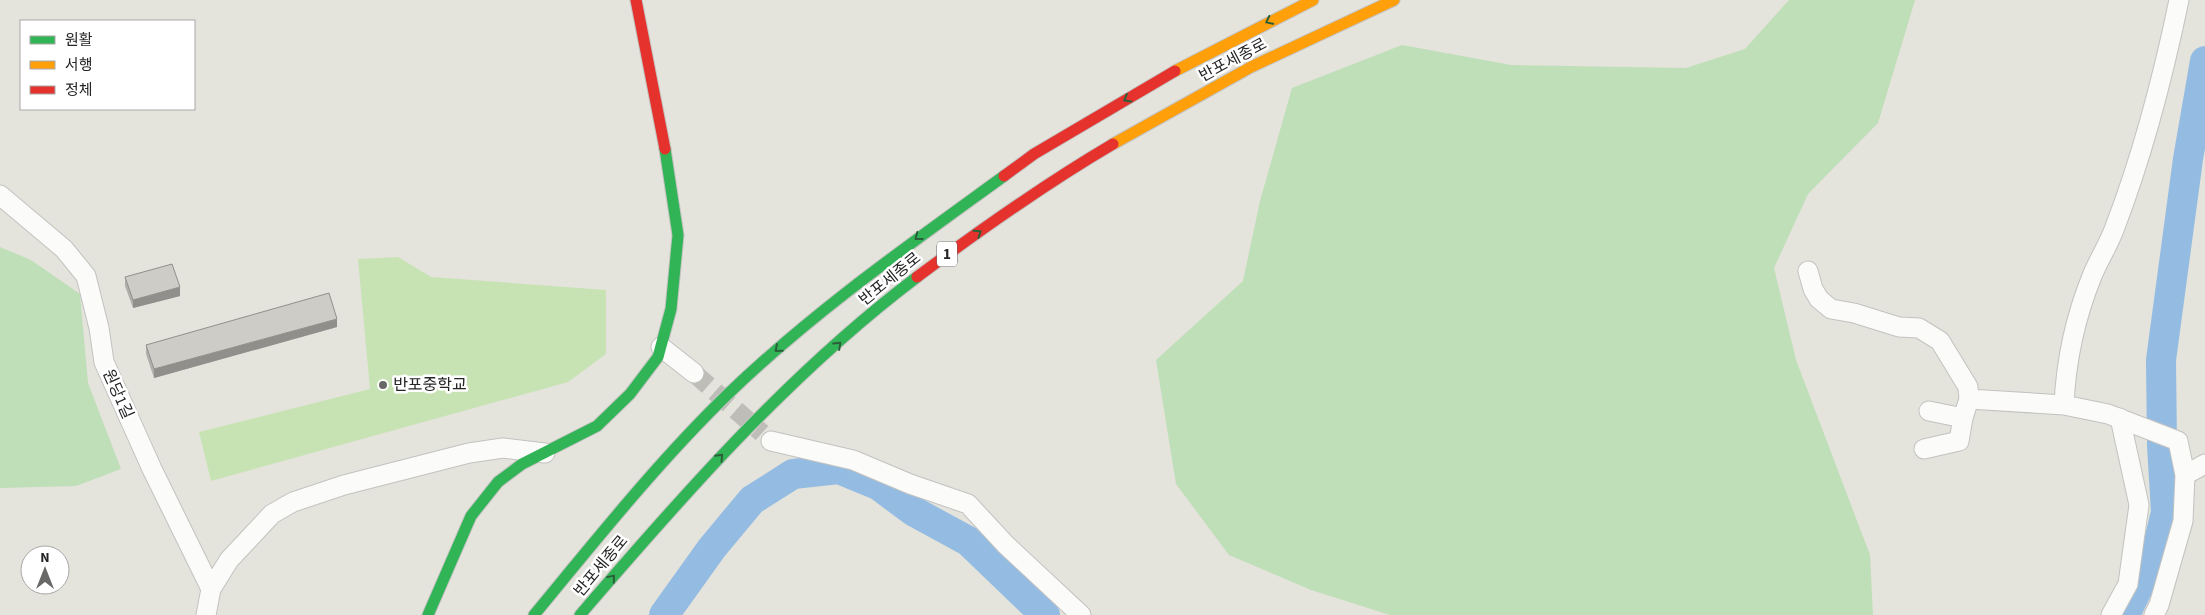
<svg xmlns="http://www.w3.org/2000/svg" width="2205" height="615" viewBox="0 0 2205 615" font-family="'Source Sans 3','Noto Sans KR',sans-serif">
	<rect width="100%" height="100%" fill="#e4e3dc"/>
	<path fill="#bedfb7" d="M1789 0H1915L1878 123 1808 194 1774 268 1796 360 1870 555 1873 615H1390L1311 590 1229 555 1176 484 1156 360 1243 281 1260 201 1292 88 1402 45 1511 65 1686 68 1745 49Z
		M0 247 31 260 80 294 88 383 121 469 76 486 0 488Z"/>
	<path fill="#c7e3b4" d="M398 257 431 277 606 290V354L568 382 211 481 199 432 370 389 358 259Z"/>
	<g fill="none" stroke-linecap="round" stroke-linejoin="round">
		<path stroke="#94bce2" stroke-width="30" d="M664 615 712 548 752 500 793 474 839 469 878 485 913 511 968 541 1045 615
			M2125 615 2158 546 2166 512 2162 446 2161 360 2188 159 2205 61"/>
		<path stroke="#bebdb8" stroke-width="19" stroke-dasharray="19 9" stroke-linecap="butt" d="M694 373 762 433"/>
		<g stroke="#c2c2c1" stroke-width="21">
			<path id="street" d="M0 195 64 249 86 276 99 328 104 362 152 469 211 589 206 615
				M1808 271 1813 289 1819 299 1831 309 1854 313 1899 327 1919 328 1940 341 1968 387 1969 399 1963 418 1959 441 1924 449
				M661 347 694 373
				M1969 399 2064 405 2108 414 2178 441 2185 475 2183 521 2159 605 2154 615
				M2064 405C2066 360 2075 318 2092 276 2099 259 2109 244 2115 227 2143 154 2163 77 2179 0
				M1929 411 1963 418
				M771 441 853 460 910 484 968 504 1006 545 1081 615
				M2185 475 2205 464
				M211 589 229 560 272 514 293 502 344 485 469 453 503 448 545 453
				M2111 615 2128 584 2139 505 2120 418"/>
		</g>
		<g stroke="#c2c2c1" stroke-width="13">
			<path id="fast" d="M428 615 471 516 498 482 522 464 597 426 630 394 658 357 671 309 678 235 665 149
				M534 615C596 540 658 462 728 394 813 312 909 245 1004 176
				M580 615C683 495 790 373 917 277"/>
		</g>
		<g stroke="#c2c2c1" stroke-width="13">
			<path id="slow" d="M1175 71 1313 0
				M1113 144 1251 67 1394 0"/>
		</g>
		<g stroke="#c2c2c1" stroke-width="13">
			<path id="jam" d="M636 0 665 149
				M1004 176 1034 154 1175 71
				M917 277C980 230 1045 184 1113 144"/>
		</g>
		<use href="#street" stroke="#fbfbfa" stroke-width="19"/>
		<use href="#fast" stroke="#30b455" stroke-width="11"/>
		<use href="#slow" stroke="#ff9f0a" stroke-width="11"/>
		<use href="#jam" stroke="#e5322d" stroke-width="11"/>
	</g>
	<path fill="#b0afab" d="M125 277 180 296 133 308 125 286Z
		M337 327 154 378 146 354V345Z"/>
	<path fill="#908f8b" d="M180 287V296L133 308V300Z
		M337 319V327L154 378V369Z"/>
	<path fill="#cdccc7" stroke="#908f8b" d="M172 264 180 287 133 300 125 277Z
		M329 293 337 319 154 369 146 345Z"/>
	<defs><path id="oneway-chevron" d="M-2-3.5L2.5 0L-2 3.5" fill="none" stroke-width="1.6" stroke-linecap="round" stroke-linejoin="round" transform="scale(1.25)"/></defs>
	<g stroke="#2a5f39">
		<use href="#oneway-chevron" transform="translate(1269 21) rotate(154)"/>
		<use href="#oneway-chevron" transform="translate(1127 99) rotate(149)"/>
		<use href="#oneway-chevron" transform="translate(978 233) rotate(-35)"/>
		<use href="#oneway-chevron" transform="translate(918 237) rotate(143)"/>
		<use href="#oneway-chevron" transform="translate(838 345) rotate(-43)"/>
		<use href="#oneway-chevron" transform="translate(778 349) rotate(139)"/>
		<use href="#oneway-chevron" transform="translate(720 457) rotate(-47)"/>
		<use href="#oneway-chevron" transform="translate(612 578) rotate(-50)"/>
	</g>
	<circle fill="#686866" stroke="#fff" stroke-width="2" cx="383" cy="385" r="5"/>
	<g text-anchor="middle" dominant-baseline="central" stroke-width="5" stroke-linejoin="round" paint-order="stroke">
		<rect fill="#fff" stroke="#676767" stroke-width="1" x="937" y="241.5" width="20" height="25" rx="4"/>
		<g font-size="15" font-weight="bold" fill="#262626">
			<text x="947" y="254">1</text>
		</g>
		<g font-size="16" fill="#262626" stroke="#fff">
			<text transform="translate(1233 60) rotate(-28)">반포세종로</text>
			<text transform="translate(890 279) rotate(-39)">반포세종로</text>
			<text transform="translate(118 394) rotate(66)">원당1길</text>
			<text transform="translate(601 566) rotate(-50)">반포세종로</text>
		</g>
		<g font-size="16" fill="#262626" stroke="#fff" text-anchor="start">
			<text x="393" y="385">반포중학교</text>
		</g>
	</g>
	<rect x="20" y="20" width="175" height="90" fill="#ffffff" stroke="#a8a8a8"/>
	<rect x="30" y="36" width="25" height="8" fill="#30b455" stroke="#a8a8a8"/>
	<text x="65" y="45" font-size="15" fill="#262626">원활</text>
	<rect x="30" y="61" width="25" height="8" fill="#ff9f0a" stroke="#a8a8a8"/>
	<text x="65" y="70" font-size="15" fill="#262626">서행</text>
	<rect x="30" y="86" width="25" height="8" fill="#e5322d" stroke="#a8a8a8"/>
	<text x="65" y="95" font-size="15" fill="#262626">정체</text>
	<g transform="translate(45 570)"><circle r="24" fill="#ffffff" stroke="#a8a8a8"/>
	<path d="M0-4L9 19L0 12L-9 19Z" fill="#686866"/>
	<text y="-8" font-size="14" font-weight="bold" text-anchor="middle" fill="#262626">N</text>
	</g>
</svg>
